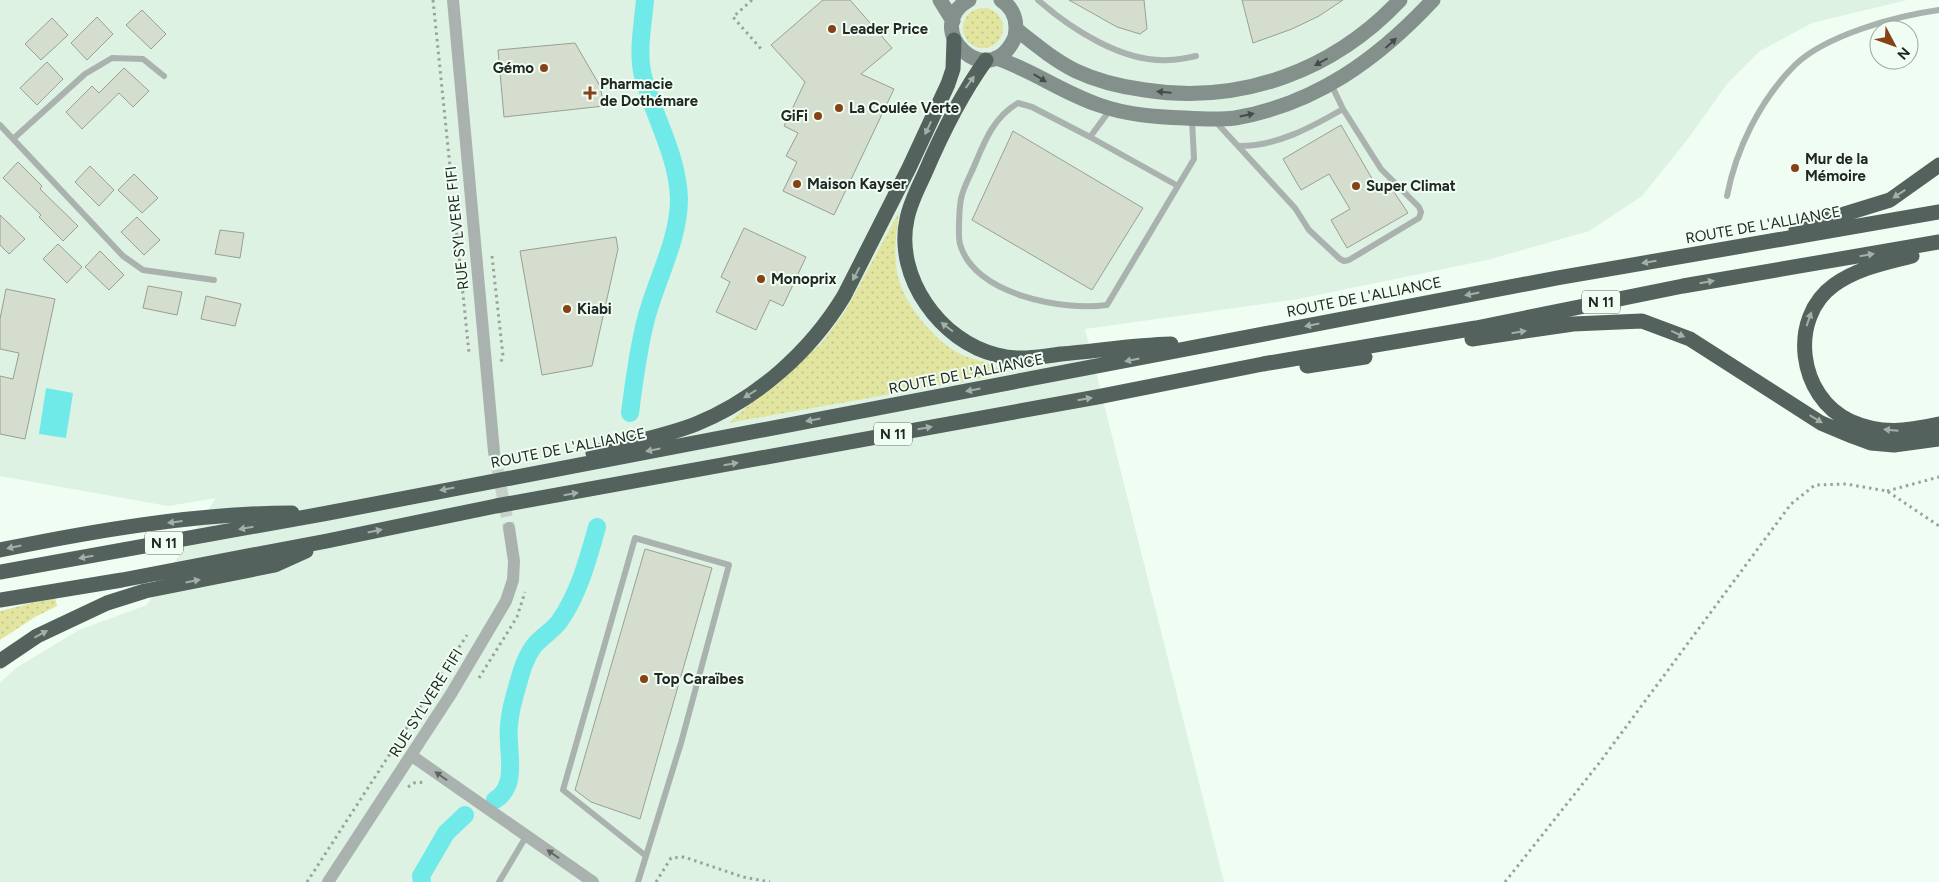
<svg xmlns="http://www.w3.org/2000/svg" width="1939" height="882" viewBox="0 0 1939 882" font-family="Figtree,sans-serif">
	<defs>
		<pattern id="grass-dots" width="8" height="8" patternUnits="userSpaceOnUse" patternTransform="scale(1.25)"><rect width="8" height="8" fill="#e1e5a0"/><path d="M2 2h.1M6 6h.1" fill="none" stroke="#c1c48a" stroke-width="1.8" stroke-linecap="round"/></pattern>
	</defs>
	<rect width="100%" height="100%" fill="#effdf2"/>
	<path fill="#ddf2e2" d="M0 0H1907L1812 23 1760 51 1727 84 1687 140 1642 196 1589 231 1487 260 1298 299 1085 329 1224 882H0V683L16 668 79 630 147 605 216 498 168 506 0 476Z"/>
	<path fill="url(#grass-dots)" d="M963 28a20 20 0 1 1 40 0a20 20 0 1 1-40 0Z
		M899 212C896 233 893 256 898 277 905 305 932 337 956 352 971 361 992 360 1004 374L728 423 821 344 846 310Z
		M55 597 57 606 35 617 0 640V611Z"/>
	<path fill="#6feae9" d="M46 388 73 393 66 438 39 434Z"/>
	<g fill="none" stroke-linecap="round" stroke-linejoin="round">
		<path stroke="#6feae9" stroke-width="18" d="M630 413C634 381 638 350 646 319 656 280 679 240 679 199 678 156 654 117 643 76 637 52 643 24 645 0
			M495 800C520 785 506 749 509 725 510 712 514 697 518 684 521 672 526 656 534 646 541 637 552 631 559 622 579 594 588 559 597 527
			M422 882 421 876 446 833 465 815"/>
	</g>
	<path fill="#d5ddcf" stroke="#98a093" d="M823 0H850L892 48 861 74 894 89 834 215 783 191 797 162 786 156 798 133 784 126 805 82 771 45Z
		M1069 0H1144L1147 29 1140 34 1117 27Z
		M1242 0H1343L1319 16 1292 29 1253 43Z
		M142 10 166 34 151 49 126 25Z
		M97 17 113 34 87 60 71 43Z
		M52 18 68 35 41 60 25 44Z
		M575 43 600 86 604 106 504 117 498 50Z
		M47 62 63 79 37 105 20 88Z
		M124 68 149 91 133 107 119 93 82 129 66 112 92 86 99 93Z
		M1341 125 1378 189 1388 183 1408 213 1347 248 1331 220 1350 209 1329 174 1301 190 1283 159Z
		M1013 131 1143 208 1092 290 972 220Z
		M18 162 42 186 40 189 78 226 63 241 39 217 41 215 3 178Z
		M90 166 114 190 99 206 75 182Z
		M134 174 158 198 142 213 118 190Z
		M0 215 25 239 9 254 0 245Z
		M137 217 160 240 144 255 121 232Z
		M744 228 806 257 783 306 770 300 756 330 716 312 730 282 721 277Z
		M220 230 244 233 240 258 215 254Z
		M616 237 618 249 592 366 542 375 520 251Z
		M58 244 82 267 67 283 43 259Z
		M100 251 124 275 109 290 85 267Z
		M148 286 182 292 177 315 143 308Z
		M6 289 55 299 25 439 0 434V376L13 379 19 353 0 349V319Z
		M206 296 241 304 235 326 201 319Z
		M645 549 712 568 640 819 591 802 575 790Z"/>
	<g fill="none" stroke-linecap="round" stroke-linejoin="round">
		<path stroke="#c6d2c9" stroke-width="12" stroke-dasharray="12 6" stroke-linecap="butt" d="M494 452 509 528"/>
		<path stroke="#99a39b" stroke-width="3" stroke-dasharray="2.5 4" stroke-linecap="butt" d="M433 0 469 353
			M752 0 733 17 762 50
			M492 256 503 356 501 362
			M1887 491 1939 477
			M479 678 517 617 525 592
			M408 787 414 783 425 782
			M307 882 467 635
			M656 882 671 858 684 857 743 877 770 882
			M1505 882 1600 762 1791 504 1815 485 1846 484 1887 491 1939 526"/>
		<path stroke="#aab2af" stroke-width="6" d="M1038 0C1071 29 1123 63 1169 60 1178 60 1187 58 1196 56
			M1215 121 1295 208 1309 230 1340 259 1344 261 1349 260 1419 218 1421 212 1419 207 1381 169 1343 109 1331 84
			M0 125 123 256 143 270 214 280
			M1090 137 1110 110
			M13 139 85 74 112 58 143 59 164 76
			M1239 146C1277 146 1310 128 1343 109
			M1178 186 1090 137 1032 107 1018 103C994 117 985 140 975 164 971 174 965 184 962 195 959 204 958 236 960 244 974 295 1063 311 1107 305L1194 159 1192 120
			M1727 196C1736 149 1760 100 1795 65 1826 35 1896 16 1939 10
			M635 538 729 565 681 743 646 856 563 790Z
			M499 882 527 835
			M638 882 646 856"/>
		<path stroke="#aab2af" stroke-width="12" d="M453 0 494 452
			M412 756 593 882
			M328 882 451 694 506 601 513 580 514 561 509 528"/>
		<path stroke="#84908c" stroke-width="15" d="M940 0 953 21
			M969 0C919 28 989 96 1015 37 1018 22 1014 8 1001 0
			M1017 30C1036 45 1054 60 1076 71 1097 81 1122 87 1145 90 1242 105 1334 70 1400 0
			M996 58C1032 70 1063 93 1099 105 1127 115 1156 117 1185 118 1201 119 1219 120 1235 118 1316 104 1378 59 1433 0"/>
		<path stroke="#53625d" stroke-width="15" d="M986 60C960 96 942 133 925 173 918 188 910 203 907 219 894 277 941 342 997 355 1018 361 1040 357 1061 354 1097 351 1134 345 1171 344
			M1796 229 1890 200 1939 165
			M1912 256C1885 263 1858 268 1834 285 1788 318 1798 397 1850 421 1881 435 1907 431 1939 424
			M1472 339 1573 324 1642 321 1690 339 1821 423 1852 436 1871 443 1894 445 1939 439
			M1307 366 1365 357
			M593 453C626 443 663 437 696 424 757 399 810 352 844 296L909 168 948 84 953 69 954 40
			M0 550C93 531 197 513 292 513
			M0 572 328 513 1557 278 1939 212
			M0 600 122 580 327 541 496 506 1097 397 1263 364 1476 328 1683 286 1939 242
			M0 661 37 636 107 603 145 591 275 565 306 551"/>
	</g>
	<defs><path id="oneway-solid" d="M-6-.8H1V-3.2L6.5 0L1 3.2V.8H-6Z" transform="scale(1.25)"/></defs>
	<g fill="#444c48">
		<use href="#oneway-solid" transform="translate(1391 43) rotate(-42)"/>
		<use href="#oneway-solid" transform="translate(1321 62) rotate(151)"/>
		<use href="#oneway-solid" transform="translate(1040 78) rotate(31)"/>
		<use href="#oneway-solid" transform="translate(1164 92) rotate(-175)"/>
		<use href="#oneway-solid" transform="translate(1247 115) rotate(-12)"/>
	</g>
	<g fill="#a1b0a8">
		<use href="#oneway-solid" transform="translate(970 82) rotate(-54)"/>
		<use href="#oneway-solid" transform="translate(928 128) rotate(115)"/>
		<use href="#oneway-solid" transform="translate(1899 194) rotate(147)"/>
		<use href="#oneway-solid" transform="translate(1867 255) rotate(-10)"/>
		<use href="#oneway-solid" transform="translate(1649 262) rotate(171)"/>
		<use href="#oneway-solid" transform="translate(856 274) rotate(118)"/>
		<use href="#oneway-solid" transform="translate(1707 282) rotate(-10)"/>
		<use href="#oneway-solid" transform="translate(1472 294) rotate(169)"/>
		<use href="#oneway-solid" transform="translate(1809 319) rotate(-71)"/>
		<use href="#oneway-solid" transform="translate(1312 325) rotate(169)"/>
		<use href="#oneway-solid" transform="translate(947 327) rotate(-143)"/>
		<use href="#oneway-solid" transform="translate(1519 332) rotate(-9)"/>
		<use href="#oneway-solid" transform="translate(1678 334) rotate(24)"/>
		<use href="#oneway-solid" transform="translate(1132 360) rotate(169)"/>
		<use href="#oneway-solid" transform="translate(973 390) rotate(169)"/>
		<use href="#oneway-solid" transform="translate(750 394) rotate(148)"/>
		<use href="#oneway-solid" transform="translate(1085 399) rotate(-10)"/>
		<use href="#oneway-solid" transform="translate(1816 419) rotate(31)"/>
		<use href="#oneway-solid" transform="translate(813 420) rotate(169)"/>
		<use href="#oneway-solid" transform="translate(925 428) rotate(-10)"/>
		<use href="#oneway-solid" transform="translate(1891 430) rotate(-175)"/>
		<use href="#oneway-solid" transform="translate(653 450) rotate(169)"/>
		<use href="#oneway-solid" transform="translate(731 464) rotate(-10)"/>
		<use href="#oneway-solid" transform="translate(447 489) rotate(169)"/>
		<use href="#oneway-solid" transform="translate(571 494) rotate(-10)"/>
		<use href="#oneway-solid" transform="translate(175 522) rotate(173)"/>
		<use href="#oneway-solid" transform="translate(246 528) rotate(170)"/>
		<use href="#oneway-solid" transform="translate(375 531) rotate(-12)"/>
		<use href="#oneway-solid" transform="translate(14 547) rotate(168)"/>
		<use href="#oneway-solid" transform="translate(86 557) rotate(170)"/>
		<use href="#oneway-solid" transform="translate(193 581) rotate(-11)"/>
		<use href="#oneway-solid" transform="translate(41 634) rotate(-28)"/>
	</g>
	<g fill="#5f6662">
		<use href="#oneway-solid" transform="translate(441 776) rotate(-145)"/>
		<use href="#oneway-solid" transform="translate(553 854) rotate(-145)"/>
	</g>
	<g fill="#864117" stroke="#effdf2" stroke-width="2">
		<circle cx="832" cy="29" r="5"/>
		<circle cx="544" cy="68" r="5"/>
		<path d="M587.5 85.5h5v5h5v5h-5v5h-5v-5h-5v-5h5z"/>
		<circle cx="839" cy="108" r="5"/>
		<circle cx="818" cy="116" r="5"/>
		<circle cx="1795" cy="168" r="5"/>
		<circle cx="797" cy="184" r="5"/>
		<circle cx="1356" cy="186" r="5"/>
		<circle cx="761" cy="279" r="5"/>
		<circle cx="567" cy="309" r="5"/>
		<circle cx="644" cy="679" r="5"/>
	</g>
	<g text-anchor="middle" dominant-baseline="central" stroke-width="4" stroke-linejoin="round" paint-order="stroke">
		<g fill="#effdf2" stroke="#606761" stroke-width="1">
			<rect x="1582" y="290.5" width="38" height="23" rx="4"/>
			<rect x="874" y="422.5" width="38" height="23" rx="4"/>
			<rect x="145" y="531.5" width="38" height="23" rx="4"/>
		</g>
		<g font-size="14" font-weight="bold" fill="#222723">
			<text x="1601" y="302">N 11</text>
			<text x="893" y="434">N 11</text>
			<text x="164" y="543">N 11</text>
		</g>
		<g font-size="15" font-weight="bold" fill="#222723" stroke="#effdf2" text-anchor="start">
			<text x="842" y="29">Leader Price</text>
			<text x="534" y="68" text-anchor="end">Gémo</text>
			<text x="600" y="84">Pharmacie<tspan x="600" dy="17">de Dothémare</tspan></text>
			<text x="849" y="108">La Coulée Verte</text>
			<text x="808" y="116" text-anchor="end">GiFi</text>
			<text x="1805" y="159">Mur de la<tspan x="1805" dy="17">Mémoire</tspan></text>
			<text x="807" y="184">Maison Kayser</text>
			<text x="1366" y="186">Super Climat</text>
			<text x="771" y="279">Monoprix</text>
			<text x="577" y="309">Kiabi</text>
			<text x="654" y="679">Top Caraïbes</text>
		</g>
		<g font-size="15" fill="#222723" stroke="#effdf2">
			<text transform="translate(1763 225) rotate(-10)">ROUTE DE L'ALLIANCE</text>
			<text transform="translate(457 228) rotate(-96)">RUE SYLVERE FIFI</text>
			<text transform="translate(1364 297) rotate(-11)">ROUTE DE L'ALLIANCE</text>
			<text transform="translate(966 374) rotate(-11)">ROUTE DE L'ALLIANCE</text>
			<text transform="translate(568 448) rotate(-11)">ROUTE DE L'ALLIANCE</text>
			<text transform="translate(426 703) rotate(-58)">RUE SYLVERE FIFI</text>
		</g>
	</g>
	<g transform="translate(1894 45) rotate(131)"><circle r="24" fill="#effdf2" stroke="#9da79f"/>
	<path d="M0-4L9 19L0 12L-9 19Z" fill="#864117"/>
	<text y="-8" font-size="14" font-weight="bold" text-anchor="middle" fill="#222723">N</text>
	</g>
</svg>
